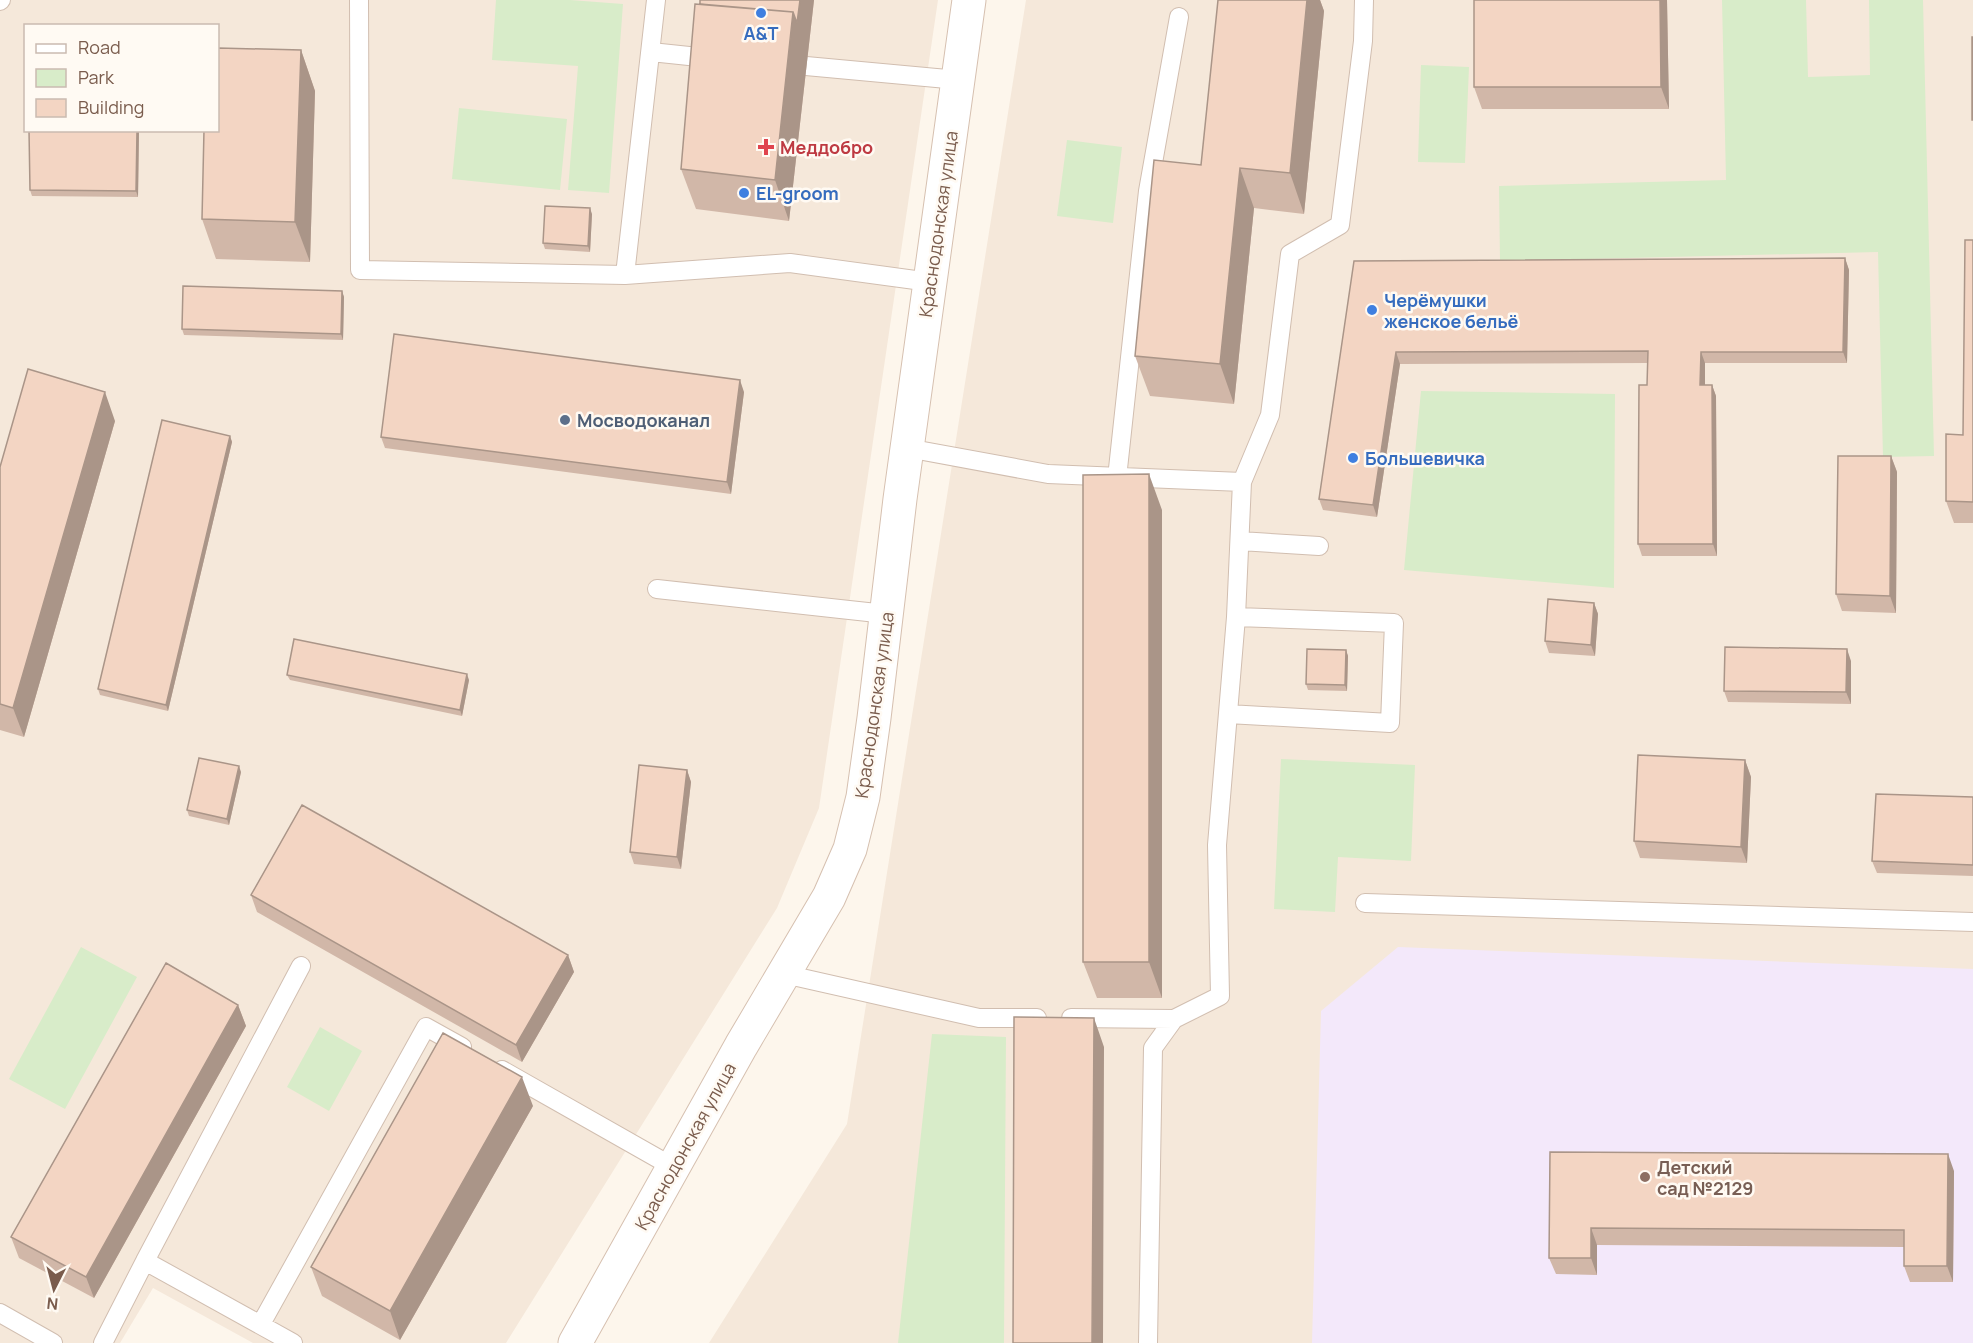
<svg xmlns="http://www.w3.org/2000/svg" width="1973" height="1343" viewBox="0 0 1973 1343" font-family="Manrope,sans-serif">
	<rect width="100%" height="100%" fill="#fdf6ec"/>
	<path fill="#f5e8da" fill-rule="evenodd" d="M0 0H938L819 808 777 908 506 1343H253L153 1288 120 1343H0ZM26 26H218V130H26Z
		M1026 0H1973V1343H709L847 1124Z"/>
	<path fill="#f3e8fa" d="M1398 947 1973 969V1343H1312L1321 1011Z"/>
	<path fill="#d8ecc9" d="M496 0H570L623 4 609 193 568 190 578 66 492 60Z
		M1722 0H1806L1808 77 1870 75 1869 0H1923L1934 456 1883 457 1878 252 1500 261 1499 186 1726 180Z
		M1421 65 1469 67 1465 163 1418 162Z
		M459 108 567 119 560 190 452 179Z
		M1067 140 1122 147 1113 223 1057 216Z
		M1421 391 1615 394 1614 588 1404 570Z
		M1281 759 1415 765 1411 861 1338 857 1335 912 1274 909Z
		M81 947 137 977 65 1109 9 1079Z
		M320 1027 362 1051 329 1111 287 1087Z
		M932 1034 1006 1037 1004 1343H898Z"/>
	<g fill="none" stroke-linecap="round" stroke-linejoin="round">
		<g stroke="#d1beb0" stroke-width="20">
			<path id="lane" d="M359 0 360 270 625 275
				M656 0 625 275 790 263 930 282
				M0 1 1 0
				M651 52 708 58
				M806 66 958 80
				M907 448 1048 474 1242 482 1236 617 1217 845 1220 996 1174 1019 1153 1048 1148 1343
				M1117 478 1148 191 1179 17
				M1242 482 1270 415 1290 254 1340 225 1363 41 1364 0
				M1240 541 1319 546
				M657 589 886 614
				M1228 714 1390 723 1394 623 1236 617
				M1365 903 1973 922
				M784 974 979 1018H1037
				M1071 1018 1174 1019
				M502 1070 673 1167
				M145 1261 301 966
				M0 1313 53 1343
				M261 1324 426 1027 462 1047
				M103 1343 145 1261 293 1343"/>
		</g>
		<g stroke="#d6c0b0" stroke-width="35">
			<path id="secondary" d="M575 1343 741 1046 829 897 850 849 863 797 874 718 900 499 969 0"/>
		</g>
		<use href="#lane" stroke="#fff" stroke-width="18"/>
		<use href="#secondary" stroke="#fff" stroke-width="33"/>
	</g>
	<path fill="#d1b7a8" d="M700 0H814L789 221 696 209 681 169Z
		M1218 0H1320L1324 11 1304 214 1254 208 1234 404 1150 396 1135 356 1201 165Z
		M1474 0H1667L1669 109H1482L1474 87Z
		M301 50 315 91 310 262 216 259 202 219Z
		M139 130 138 197 32 196 30 190Z
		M592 214 590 252 545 249 543 243Z
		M1973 240V523H1954L1946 501 1963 435Z
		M1845 258 1849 270 1847 363H1705V385H1712L1716 396 1717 556H1642L1638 544 1647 385 1648 363 1400 364 1377 517 1323 510 1319 499 1354 261Z
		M342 291 344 297 343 340 184 335 182 329Z
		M744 392 731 494 385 448 381 437Z
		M115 421 24 737 0 730V467Z
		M230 436 232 442 168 711 100 695 98 689Z
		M1891 456 1897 472 1896 613 1842 611 1836 594Z
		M1162 510V998H1097L1083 962Z
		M1594 603 1598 614 1595 656 1549 653 1545 641Z
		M1346 650 1348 656 1347 691 1308 690 1306 684Z
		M1851 661V704L1728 702 1724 691Z
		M287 675 469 680 462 716 290 680Z
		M1745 760 1751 777 1747 863 1640 858 1634 841Z
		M687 770 691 782 681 869 634 864 630 852Z
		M241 772 229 825 189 816 187 810Z
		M1973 797V876L1877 873 1872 861Z
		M251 895 568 955 574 972 522 1062 257 912Z
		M238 1005 246 1026 94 1298 19 1258 11 1237Z
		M533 1106 400 1340 322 1296 311 1267Z
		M1550 1152 1954 1171 1953 1282H1910L1904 1266V1247L1597 1245V1275L1556 1274 1549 1258Z"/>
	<path fill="#aa9588" d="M800 0H814L789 221 775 180 793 12Z
		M1307 0H1320L1324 11 1304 214 1290 173Z
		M1660 0H1667L1669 109 1661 87Z
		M301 50 315 91 310 262 295 222Z
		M137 130H139L138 197 136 191Z
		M1240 168 1254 208 1234 404 1220 364Z
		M590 208 592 214 590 252 588 246Z
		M1845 258 1849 270 1847 363 1843 352Z
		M342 291 344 297 343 340 341 334Z
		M1396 352 1400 364 1377 517 1373 505Z
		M1701 352 1705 363V396L1700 385Z
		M740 380 744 392 731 494 727 482Z
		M1712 385 1716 396 1717 556 1713 544Z
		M105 392 115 421 24 737 13 708Z
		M230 436 232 442 168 711 166 705Z
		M1891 456 1897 472 1896 613 1890 596Z
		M1149 474 1162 510V998L1149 962Z
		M1594 603 1598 614 1595 656 1591 645Z
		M1847 649 1851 661V704L1846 692Z
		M1346 650 1348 656 1347 691 1345 685Z
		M467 674 469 680 462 716 460 710Z
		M1745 760 1751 777 1747 863 1741 847Z
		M239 766 241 772 229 825 227 819Z
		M687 770 691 782 681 869 677 857Z
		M568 955 574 972 522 1062 516 1045Z
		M238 1005 246 1026 94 1298 86 1277Z
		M1094 1018 1104 1047 1103 1343H1092Z
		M522 1077 533 1106 400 1340 390 1311Z
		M1948 1154 1954 1171 1953 1282 1947 1266Z
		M1591 1228 1597 1245V1275L1591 1258Z"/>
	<path fill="#f3d5c3" stroke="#aa9588" stroke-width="1.5" d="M700 0H800L797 23 793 12 700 4Z
		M1218 0H1307L1290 173 1240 168 1220 364 1135 356 1154 160 1201 165Z
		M1474 0H1660L1661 87H1474Z
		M695 4 793 12 775 180 681 169Z
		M1972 37H1973V120H1972Z
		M218 48 301 50 295 222 202 219 204 130H218Z
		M29 130H137L136 191 30 190Z
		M545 206 590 208 588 246 543 243Z
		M1965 240H1973V502L1946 501V434L1963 435Z
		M1845 258 1843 352H1701L1700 385H1712L1713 544H1638L1639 385H1647L1648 351 1396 352 1373 505 1319 499 1354 261Z
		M183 286 342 291 341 334 182 329Z
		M394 334 740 380 727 482 381 437Z
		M28 369 105 392 13 708 0 704V467Z
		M162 420 230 436 166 705 98 689Z
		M1838 456H1891L1890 596 1836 594Z
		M1149 474V962H1083V475Z
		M1548 599 1594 603 1591 645 1545 641Z
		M294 639 467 674 460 710 287 675Z
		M1725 647 1847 649 1846 692 1724 691Z
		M1307 649 1346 650 1345 685 1306 684Z
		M1638 755 1745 760 1741 847 1634 841Z
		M199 758 239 766 227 819 187 810Z
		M639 765 687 770 677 857 630 852Z
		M1876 794 1973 797V865L1872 861Z
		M302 805 568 955 516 1045 251 895Z
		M166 963 238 1005 86 1277 11 1237Z
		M1014 1017 1094 1018 1092 1343H1013Z
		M443 1033 522 1077 390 1311 311 1267Z
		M1550 1152 1948 1154 1947 1266H1904V1230L1591 1228V1258H1549Z"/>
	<g fill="#3f7fe0" stroke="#fffaf3" stroke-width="2">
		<circle cx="761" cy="13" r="6"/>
		<circle cx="744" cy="193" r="6"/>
		<circle cx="1372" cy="310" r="6"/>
		<circle cx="1353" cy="458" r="6"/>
	</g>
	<path fill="#e0444e" stroke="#fffaf3" stroke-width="2" d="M763 138h6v6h6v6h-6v6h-6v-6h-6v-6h6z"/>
	<circle fill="#5c6f8a" stroke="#fffaf3" stroke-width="2" cx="565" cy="420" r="6"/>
	<circle fill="#8d6e63" stroke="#fffaf3" stroke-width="2" cx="1645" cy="1177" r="6"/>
	<g text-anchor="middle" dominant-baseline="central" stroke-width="5" stroke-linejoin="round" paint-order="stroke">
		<g font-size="18" font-weight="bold" fill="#366cbe" stroke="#fffaf3" text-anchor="start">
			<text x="761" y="33" text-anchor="middle">A&amp;T</text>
			<text x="756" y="193">EL-groom</text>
			<text x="1384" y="300">Черёмушки<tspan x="1384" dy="21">женское бельё</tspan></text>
			<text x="1365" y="458">Большевичка</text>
		</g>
		<g font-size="18" font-weight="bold" fill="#be3a42" stroke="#fffaf3" text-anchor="start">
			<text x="780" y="147">Меддобро</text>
		</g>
		<g font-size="18" fill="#7a5c4d" stroke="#fffaf3">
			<text transform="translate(938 224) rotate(-82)">Краснодонская улица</text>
			<text transform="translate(874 705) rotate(-82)">Краснодонская улица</text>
			<text transform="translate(685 1146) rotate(-61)">Краснодонская улица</text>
		</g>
		<g font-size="18" font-weight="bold" fill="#4e5e75" stroke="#fffaf3" text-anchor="start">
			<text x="577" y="420">Мосводоканал</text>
		</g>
		<g font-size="18" font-weight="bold" fill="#785e54" stroke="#fffaf3" text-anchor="start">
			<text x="1657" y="1167">Детский<tspan x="1657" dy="21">сад №2129</tspan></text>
		</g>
	</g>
	<rect x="24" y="24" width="195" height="108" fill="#fffaf3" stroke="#cabbb1" stroke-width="1.5"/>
	<rect x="36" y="44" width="30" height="9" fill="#ffffff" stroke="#cabbb1" stroke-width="1.5"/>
	<text x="78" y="54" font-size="18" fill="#7a5c4d">Road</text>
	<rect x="36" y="69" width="30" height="18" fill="#d8ecc9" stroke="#cabbb1" stroke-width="1.5"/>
	<text x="78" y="84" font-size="18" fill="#7a5c4d">Park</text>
	<rect x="36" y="99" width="30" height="18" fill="#f3d5c3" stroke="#cabbb1" stroke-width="1.5"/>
	<text x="78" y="114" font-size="18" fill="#7a5c4d">Building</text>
	<g transform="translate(54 1289) rotate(186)" stroke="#fffaf3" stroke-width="4.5" paint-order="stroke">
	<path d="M0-4.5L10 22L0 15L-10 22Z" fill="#7a5c4d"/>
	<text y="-9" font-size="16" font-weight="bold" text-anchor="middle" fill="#7a5c4d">N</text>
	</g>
</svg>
